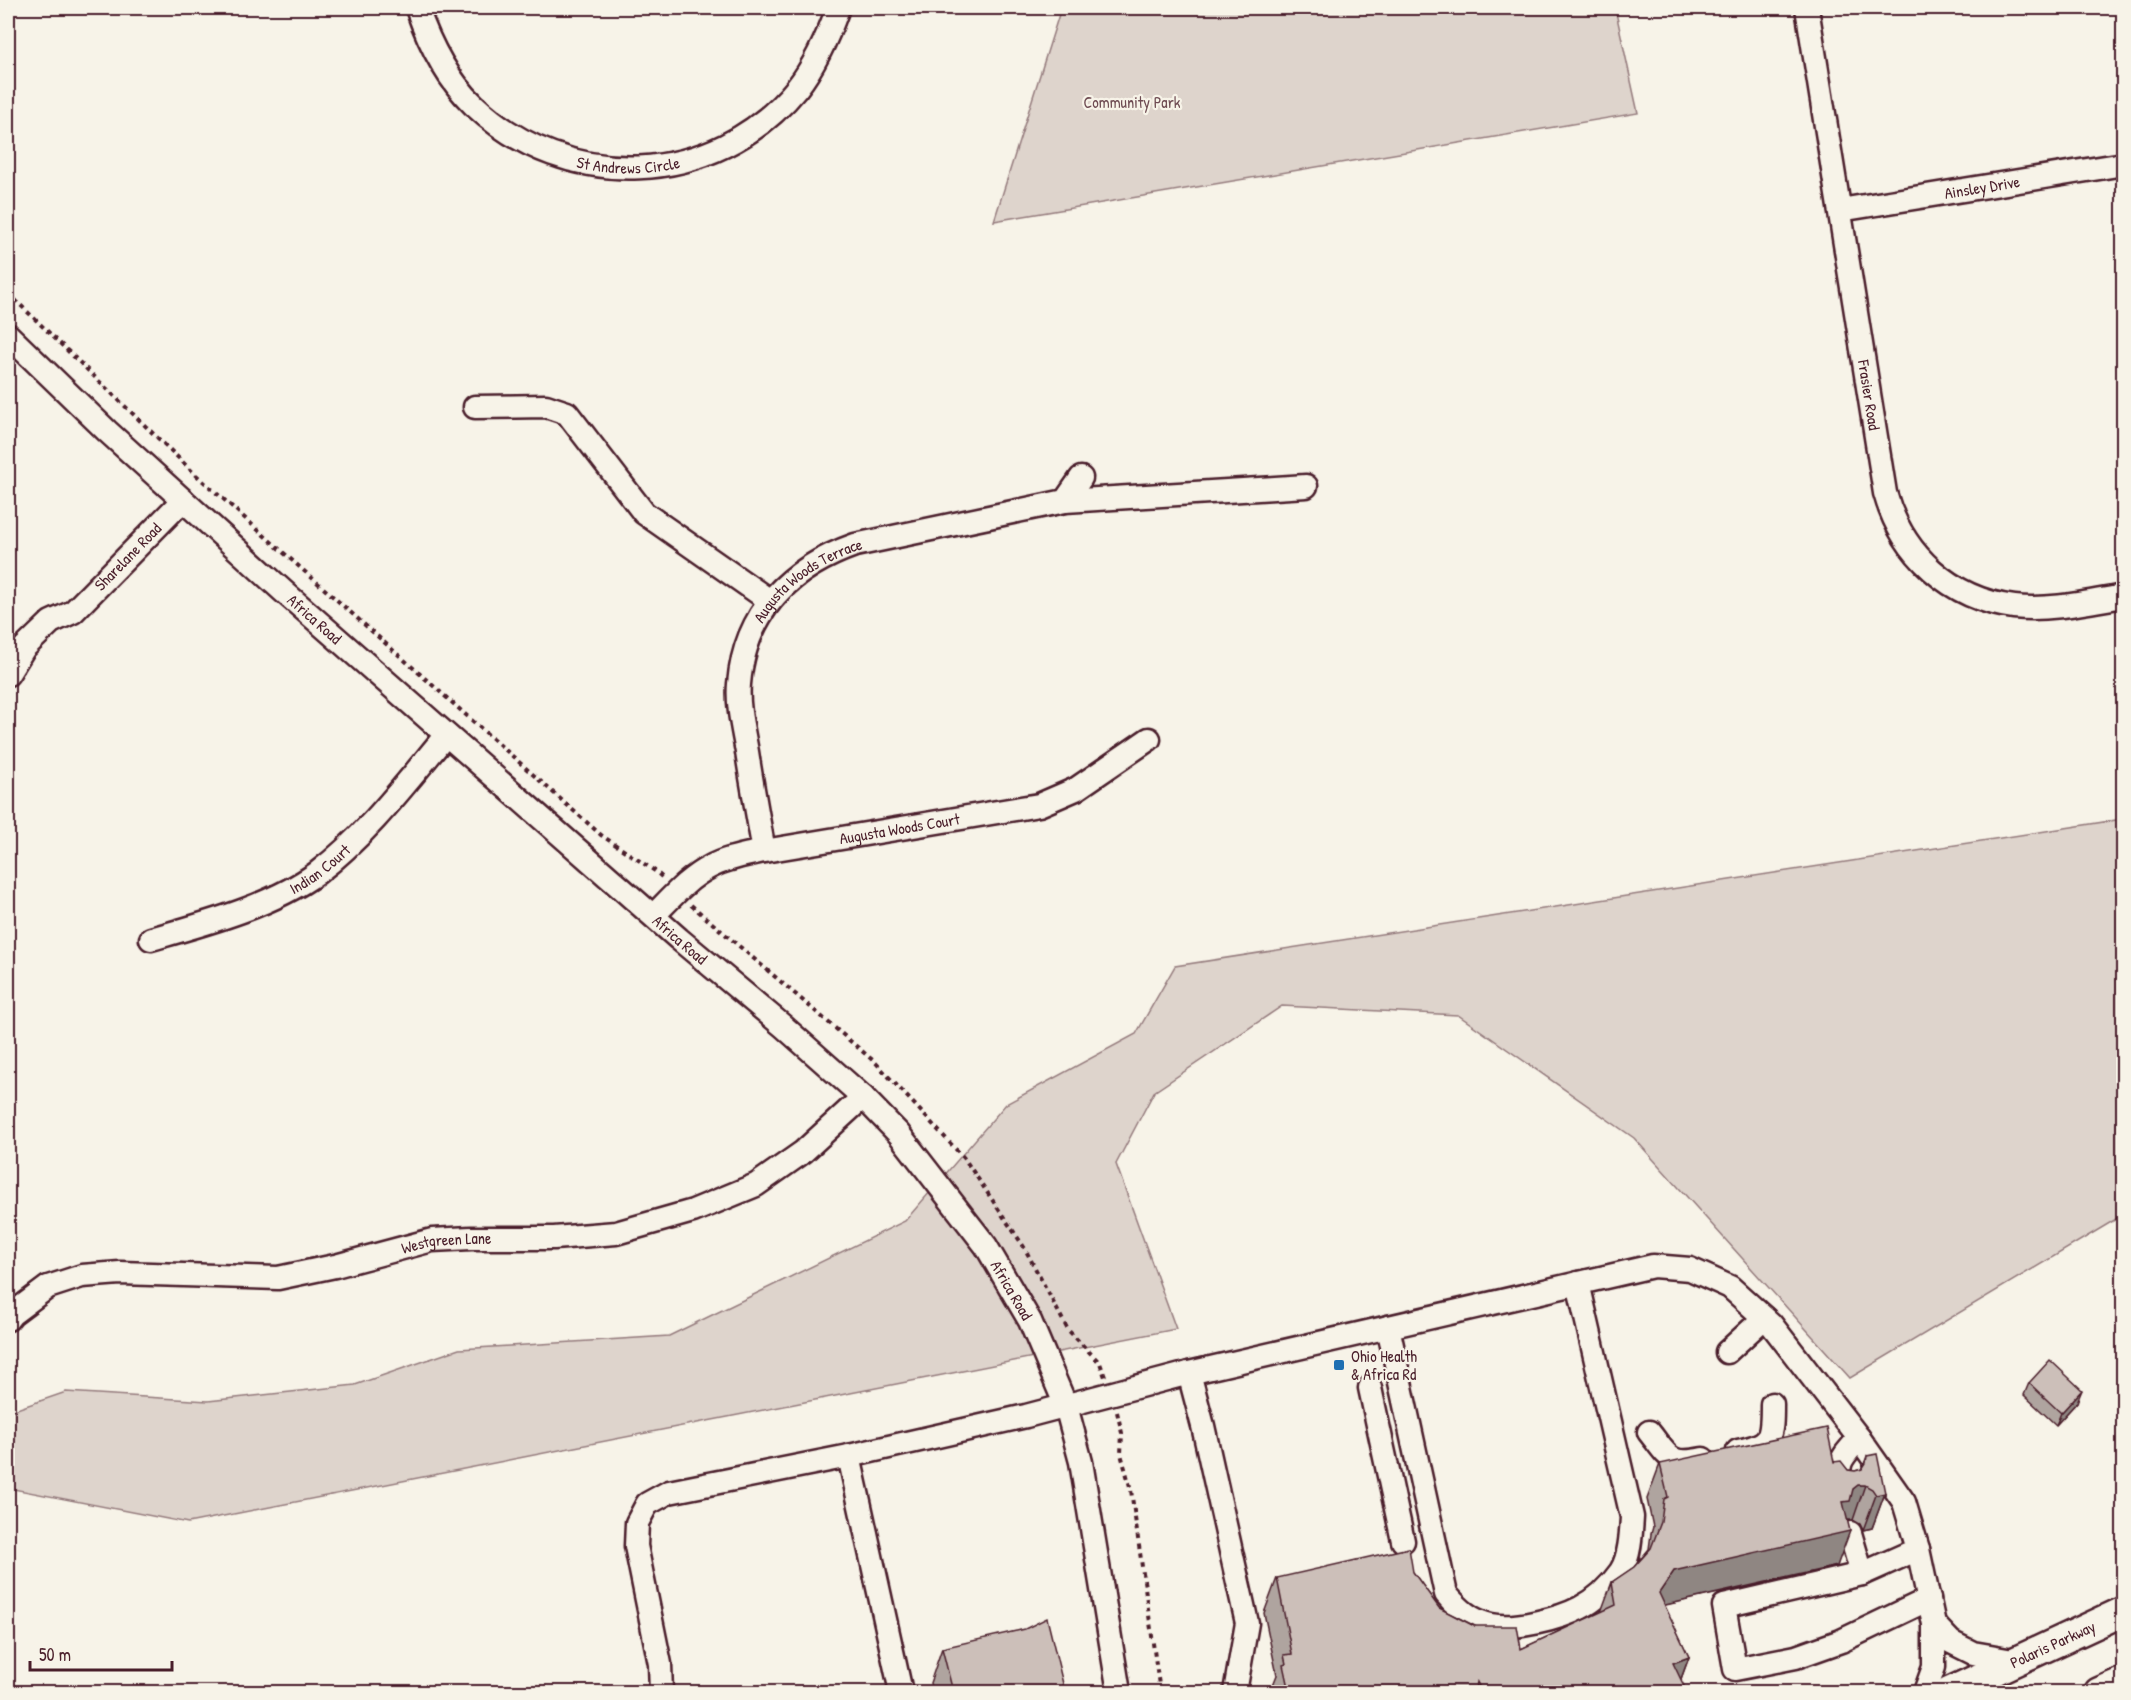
<svg xmlns="http://www.w3.org/2000/svg" width="2131" height="1700" viewBox="0 0 2131 1700" font-family="'Patrick Hand',sans-serif">
	<rect width="100%" height="100%" fill="#f7f3e8"/>
	<filter id="ink" filterUnits="userSpaceOnUse"><feTurbulence type="fractalNoise" baseFrequency=".0167" numOctaves="2"/><feDisplacementMap in="SourceGraphic" scale="12" xChannelSelector="R" yChannelSelector="G"/><feConvolveMatrix kernelMatrix="1 2 1 2 8 2 1 2 1" color-interpolation-filters="sRGB"/></filter>
	<g filter="url(#ink)">
		<path fill="#ded4cc" stroke="#947a7c" stroke-width="1.5" d="M1061 8H1615L1638 113 994 221Z
			M2123 819V1215L1850 1378 1634 1138 1458 1015 1282 1006 1154 1092 1116 1164 1176 1329 188 1523 8 1488V1412L66 1392 208 1401 355 1385 459 1349 669 1336 905 1221 1006 1104 1136 1034 1175 966Z"/>
		<g fill="none" stroke-linecap="round" stroke-linejoin="round">
			<g stroke="#4a1f2b" stroke-width="27">
				<g id="minor">
					<path id="s1" d="M417 8C429 43 446 78 474 105 566 193 715 189 797 88 816 64 828 36 838 8"/>
					<path id="s2" d="M1807 8 1885 493C1902 554 1950 599 2014 607 2050 611 2088 602 2124 596"/>
					<path id="s3" d="M1840 210 2124 164"/>
					<path id="s4" d="M8 335 107 431 283 591 679 939 783 1026 863 1097 899 1134 986 1246 1030 1321 1066 1406 1081 1462 1119 1692"/>
					<path d="M475 407 546 406 567 413 644 513 770 601"/>
					<path d="M1065 501 1306 486"/>
					<path id="s5" d="M8 674 24 648 51 622 73 612 183 500"/>
					<path id="s6" d="M764 851C758 818 752 785 747 752 743 729 737 706 739 684 745 612 790 568 855 545L1065 501 1081 478"/>
					<path id="s7" d="M654 915C671 898 688 878 710 867 726 858 746 855 764 851L1039 805 1076 789 1149 739"/>
					<path id="s8" d="M151 939C204 924 272 906 317 873 367 835 406 783 446 735"/>
					<path id="s9" d="M8 1319 12 1314 48 1287 82 1276 120 1273 278 1278 335 1266 432 1240 471 1238H554L616 1233 693 1211 756 1185 803 1152 863 1097"/>
					<path d="M1388 1327 1446 1594C1459 1609 1471 1621 1491 1625 1514 1630 1559 1619 1580 1608 1596 1600 1611 1585 1621 1571 1630 1556 1631 1534 1632 1517L1578 1283"/>
					<path d="M1727 1352 1764 1318"/>
					<path d="M1189 1373 1203 1426 1247 1623 1235 1692"/>
					<path d="M1370 1388 1403 1541"/>
					<path d="M1649 1432C1669 1457 1669 1466 1703 1459"/>
					<path d="M1738 1451C1772 1444 1772 1438 1772 1404"/>
					<path d="M849 1456 901 1692"/>
					<path d="M1841 1489C1836 1460 1841 1460 1859 1438"/>
					<path d="M1850 1533 1862 1574"/>
					<path d="M1918 1549 1862 1574 1724 1606 1735 1669 1796 1657 1841 1641 1929 1599"/>
					<path d="M1934 1624 1951 1642 1973 1653 2019 1661"/>
					<path d="M661 1692 660 1664 636 1546 637 1523 647 1504 669 1492 849 1456 1026 1416 1189 1373 1653 1266 1690 1269 1730 1287 1771 1324 1859 1438 1904 1502 1918 1549 1934 1624V1667L1925 1692"/>
				</g>
			</g>
			<g stroke="#4a1f2b" stroke-width="33">
				<g id="major">
					<path id="s10" d="M1949 1692 2124 1611"/>
					<path d="M2099 1692 2124 1681"/>
				</g>
			</g>
			<path stroke="#4a1f2b" stroke-width="4" stroke-dasharray="4.5 4.5" stroke-linecap="butt" d="M8 293 194 473 601 835 655 871 664 879
				M691 905 876 1063 964 1158 1024 1247 1068 1330 1100 1363 1105 1377
				M1117 1412 1122 1433 1121 1454 1131 1490 1160 1692"/>
			<use href="#minor" stroke="#f7f3e8" stroke-width="22"/>
			<use href="#major" stroke="#f7f3e8" stroke-width="28"/>
		</g>
		<path fill="#afa49f" stroke="#4a1f2b" stroke-width="1.5" d="M2029 1383 2077 1402 2056 1425 2024 1395Z
			M1867 1456 1885 1493 1872 1528 1863 1530 1860 1524 1853 1520H1847L1837 1566 1664 1605 1689 1657 1681 1679 1683 1692H1272L1271 1690 1277 1675 1264 1613 1277 1578 1413 1572 1439 1608 1521 1649 1601 1612 1612 1582 1634 1567 1649 1549 1651 1534 1653 1527 1647 1499 1660 1464 1834 1462 1848 1470 1855 1471 1862 1469 1863 1467Z
			M942 1648 1065 1692H932L930 1683Z"/>
		<path fill="#8f8682" stroke="#4a1f2b" stroke-width="1.5" d="M2082 1390 2077 1402 2056 1425 2061 1413Z
			M1858 1485H1865L1853 1520H1846L1850 1531 1837 1566 1661 1606 1659 1593 1674 1571 1843 1502 1853 1489Z
			M1885 1493 1872 1528 1863 1530 1876 1495Z
			M1689 1657 1676 1692 1673 1663Z
			M1685 1688 1683 1692H1675Z"/>
		<path fill="#ccbfb9" stroke="#4a1f2b" stroke-width="1.5" d="M2050 1360 2082 1390 2061 1413 2029 1383Z
			M1827 1428 1834 1462 1841 1461 1848 1470 1855 1471 1862 1469 1866 1463 1867 1456 1877 1454 1885 1493 1876 1495 1872 1489 1865 1485H1858L1853 1489 1850 1501 1843 1502 1850 1531 1674 1571 1659 1593 1689 1657 1673 1663 1685 1688 1675 1692H1482L1477 1682 1475 1692H1289L1283 1665 1286 1664 1284 1655 1292 1654 1277 1578 1409 1548 1413 1572 1439 1608 1474 1626H1517L1521 1649 1616 1605 1612 1582 1634 1567 1651 1548 1661 1522 1664 1499 1668 1497 1660 1464Z
			M1047 1618 1065 1692H953L942 1648 1025 1629Z"/>
	</g>
	<rect fill="#1f6fb2" stroke="#f7f3e8" stroke-width="2" x="1333" y="1359" width="12" height="12" rx="3"/>
	<g text-anchor="middle" dominant-baseline="central" stroke-width="4.5" stroke-linejoin="round" paint-order="stroke">
		<g font-size="16" fill="#6f4c53" stroke="#f7f3e8">
			<text x="1132" y="102">Community Park</text>
		</g>
		<g font-size="16" fill="#4a1f2b" stroke="#f7f3e8">
			<text stroke="none"><textPath href="#s1" startOffset="284">St Andrews Circle</textPath></text>
			<text stroke="none"><textPath href="#s3" startOffset="144">Ainsley Drive</textPath></text>
			<text stroke="none"><textPath href="#s2" startOffset="392">Frasier Road</textPath></text>
			<text stroke="none"><textPath href="#s5" startOffset="170">Sharelane Road</textPath></text>
			<text stroke="none"><textPath href="#s6" startOffset="302">Augusta Woods Terrace</textPath></text>
			<text stroke="none"><textPath href="#s4" startOffset="418">Africa Road</textPath></text>
			<text stroke="none"><textPath href="#s7" startOffset="268">Augusta Woods Court</textPath></text>
			<text stroke="none"><textPath href="#s8" startOffset="184">Indian Court</textPath></text>
			<text stroke="none"><textPath href="#s4" startOffset="904">Africa Road</textPath></text>
			<text stroke="none"><textPath href="#s9" startOffset="456">Westgreen Lane</textPath></text>
			<text stroke="none"><textPath href="#s4" startOffset="1390">Africa Road</textPath></text>
			<text stroke="none"><textPath href="#s10" startOffset="114">Polaris Parkway</textPath></text>
		</g>
		<g font-size="16" fill="#4a1f2b" stroke="#f7f3e8" text-anchor="start">
			<text x="1351" y="1356">Ohio Health<tspan x="1351" dy="18">&amp; Africa Rd</tspan></text>
		</g>
	</g>
	<rect width="2131" height="1700" fill="none" stroke="#f7f3e8" stroke-width="30"/>
	<rect x="15" y="15" width="2101" height="1670" fill="none" stroke="#4a1f2b" stroke-width="2" filter="url(#ink)"/>
	<path d="M30 1661v9h142v-9" fill="none" stroke="#4a1f2b" stroke-width="3"/>
	<text x="39" y="1661" font-size="18" fill="#4a1f2b" stroke="#f7f3e8" stroke-width="4.5" paint-order="stroke">50 m</text>
</svg>
